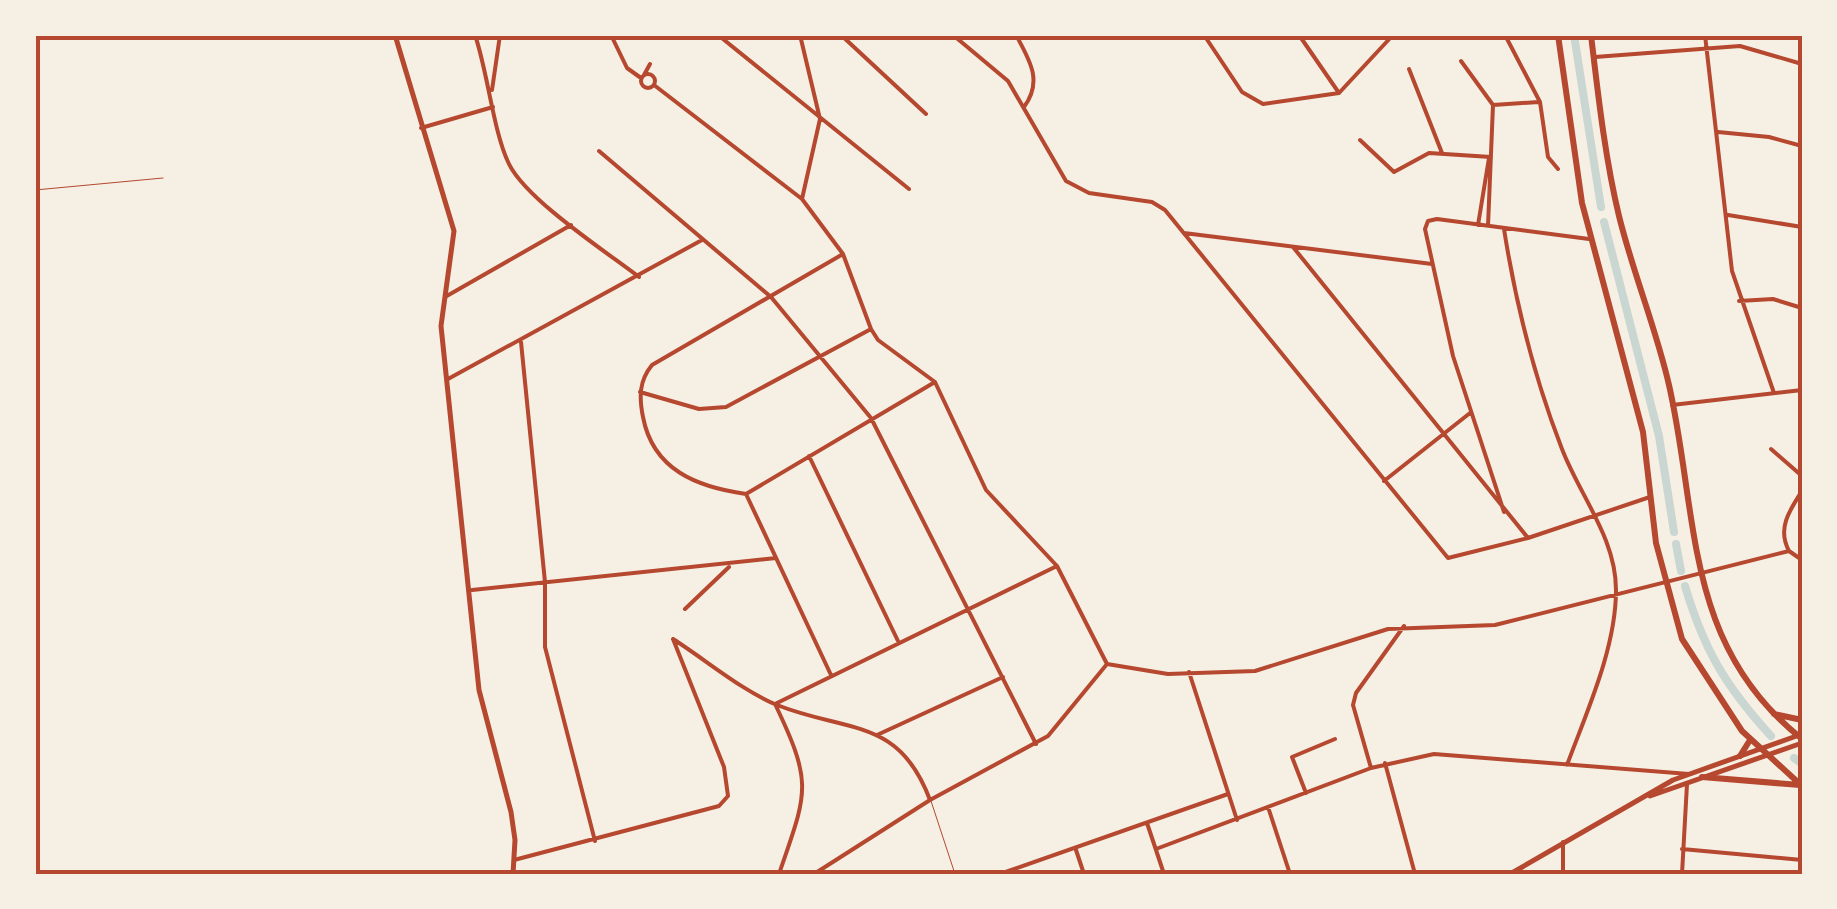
<svg xmlns="http://www.w3.org/2000/svg" width="1837" height="909" viewBox="0 0 1837 909" font-family="Jost,sans-serif">
	<rect width="100%" height="100%" fill="#f6efe4"/>
	<g fill="none" stroke-linecap="round" stroke-linejoin="round">
		<path stroke="#c9d6d2" stroke-width="8" d="M1574 35 1601 207
			M1604 222 1659 436 1674 532
			M1676 544 1681 571
			M1685 586C1704 650 1726 687 1771 736
			M1794 758 1802 764"/>
		<path stroke="#b5482f" stroke-width="1" d="M35 190 163 178
			M931 801 955 874"/>
		<path stroke="#b5482f" stroke-width="4" d="M475 35C488 73 493 131 509 164 527 200 605 251 639 277
			M611 35 627 68 641 78
			M718 35 909 189
			M800 35 820 119 802 199
			M841 35 926 114
			M953 35 1008 81 1066 181 1089 193 1152 202 1165 210 1448 558 1528 538 1650 497
			M1016 35C1030 61 1043 81 1024 107
			M1204 35 1242 92 1263 104 1339 93 1393 35
			M1299 35 1339 93
			M1505 35 1540 102 1548 157 1558 169
			M1705 35 1732 271 1774 393
			M1595 57 1740 46 1802 64
			M1461 61 1493 105 1488 226
			M1409 69 1442 153
			M641 81a7 7 0 1 1 14 0a7 7 0 1 1-14 0Z
			M644 75 650 64
			M654 85 802 199 843 254 871 329 878 340 935 382 986 490 1057 566 1107 664
			M492 90 500 35
			M1493 105 1539 102
			M421 128 493 107
			M1718 132 1769 137 1802 146
			M1360 140 1394 172 1429 153 1491 157
			M599 151 771 297 871 418 1036 744
			M1728 215 1802 227
			M1478 225 1489 158
			M1504 229C1516 305 1534 377 1562 449 1580 496 1616 538 1616 590 1616 648 1587 711 1567 765
			M1184 233 1432 264
			M1293 247 1528 538
			M843 254 652 365C639 381 639 397 643 417 653 470 697 487 746 494L935 382
			M445 297 571 225
			M1739 301 1773 299 1802 308
			M521 342 545 582V647L595 841
			M448 379 702 240
			M640 392 699 409 726 407 871 329
			M1672 405 1802 390
			M1771 449 1802 476
			M809 456 898 641
			M1384 481 1470 413
			M746 494 831 675
			M1504 512 1453 356 1425 229 1428 221 1437 219 1589 239
			M1789 551C1777 529 1789 511 1802 491
			M1789 551 1802 560
			M472 590 776 558
			M685 609 729 567
			M673 639C706 660 741 690 777 705 848 733 899 717 930 800
			M1107 664 1168 674 1255 671 1388 629 1495 625 1789 551
			M1189 672 1237 820
			M877 735 1003 677
			M1385 763 1415 874
			M1371 768 1353 705 1356 693 1404 626
			M1306 793 1292 757 1335 739
			M1268 807 1290 874
			M1147 823 1164 874
			M1563 842V874
			M1156 849 1371 768 1434 754 1689 774
			M1682 849 1802 860
			M1076 850 1084 874
			M514 860 719 806 728 796 724 767 673 639
			M779 874C807 792 814 785 775 704L1057 566
			M814 874 930 800 1048 736 1107 664
			M1000 874 1228 794
			M1682 874 1687 784"/>
		<path stroke="#b5482f" stroke-width="5" d="M395 35 454 231 441 326 479 690 511 812 515 840 513 874"/>
		<path stroke="#b5482f" stroke-width="5" d="M1650 796 1802 743
			M1510 874 1673 780 1802 734"/>
		<path stroke="#b5482f" stroke-width="6" d="M1558 35 1582 203 1643 432 1656 543 1682 639 1742 731 1802 786
			M1591 35C1598 94 1605 158 1619 216 1633 273 1656 328 1669 385 1699 517 1683 644 1802 739
			M1774 714 1802 720
			M1740 756 1750 740
			M1702 777 1800 785"/>
	</g>
	<rect width="1837" height="909" fill="none" stroke="#f6efe4" stroke-width="75"/>
	<rect x="38" y="38" width="1762" height="834" fill="none" stroke="#b5482f" stroke-width="4"/>
</svg>
